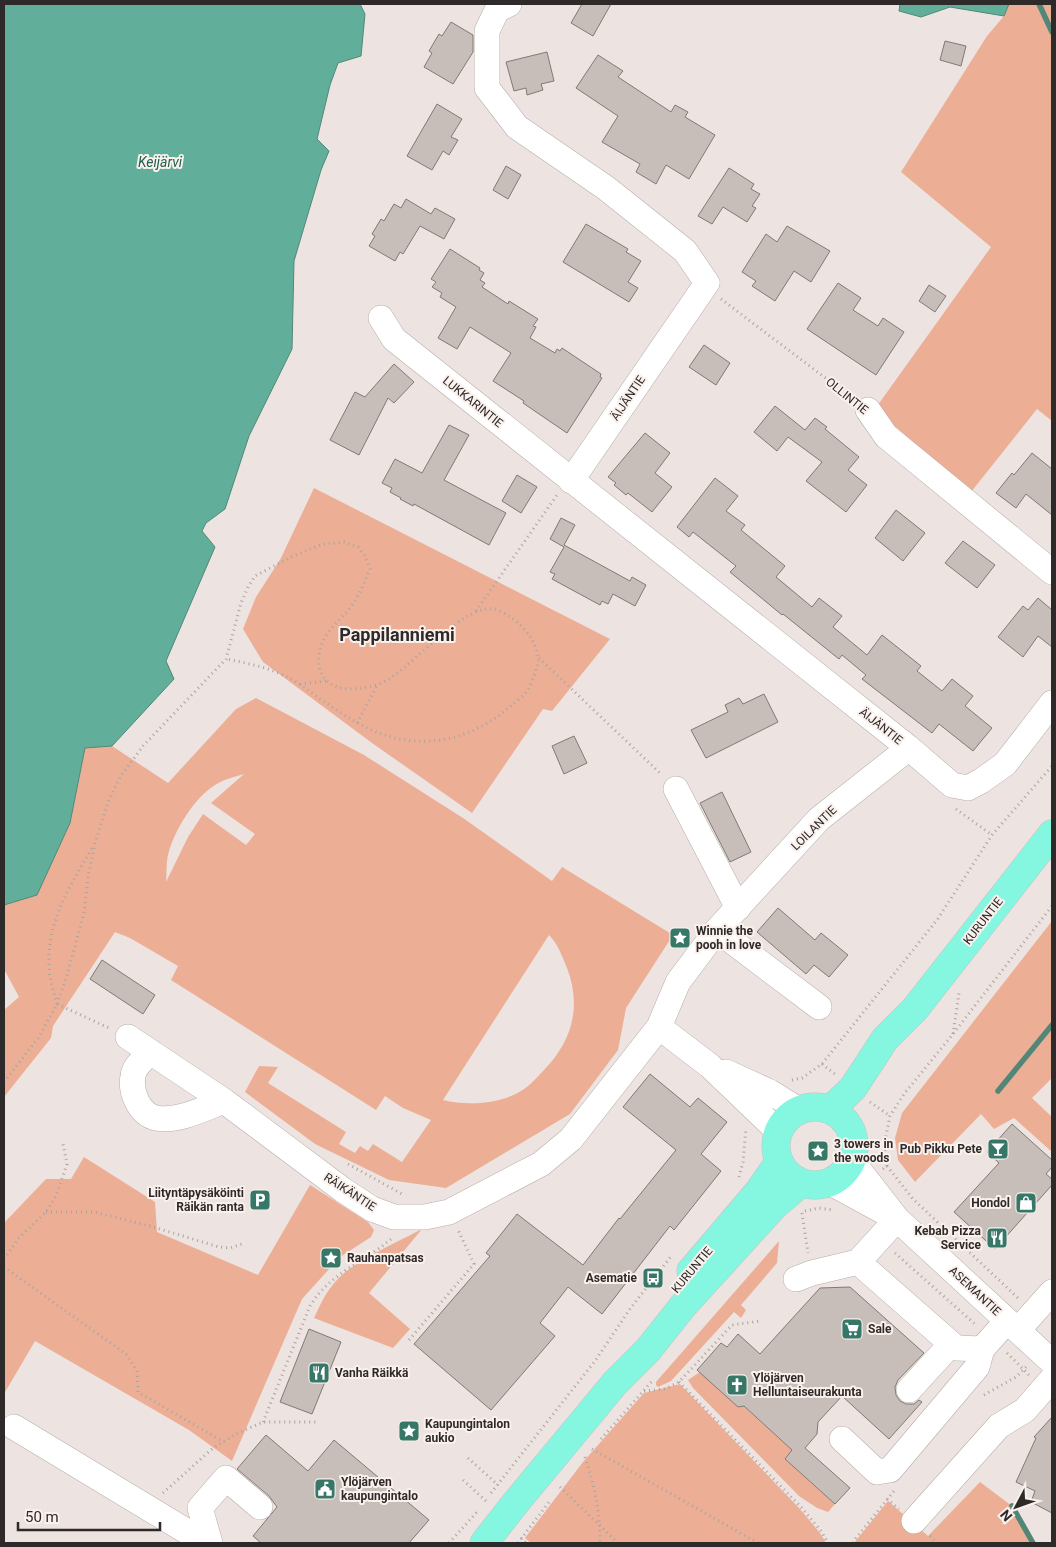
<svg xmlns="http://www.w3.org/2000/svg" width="1056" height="1547" viewBox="0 0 1056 1547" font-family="Roboto,sans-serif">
	<rect width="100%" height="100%" fill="#ede3e0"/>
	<path fill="#ecaf96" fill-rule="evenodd" d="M1009 4H1052V421L1037 409 971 492 875 409 991 247 901 172 987 36 1004 16Z
		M314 488 610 639 552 711 543 709 472 813 372 743 263 662 243 629 256 597 281 558Z
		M256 698 364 755 463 818 552 881 562 867 673 935 626 1008 618 1050 570 1114 446 1188 389 1180 315 1144 245 1092 259 1066 278 1067 268 1083 346 1132 339 1144 355 1153 360 1146 368 1151 373 1144 402 1162 431 1120 403 1108 385 1096 376 1110 171 980 178 966 130 938 115 932 53 1026 51 1038 4 1097V1010L19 997 4 969V905L37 894 70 823 85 748 112 746 168 783 236 709ZM244 774 211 803 255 834 246 845 203 814 188 837 166 882C167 873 166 863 168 855 174 831 194 798 215 785 224 779 234 777 244 774ZM549 935C558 944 562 956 567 968 582 1007 572 1041 544 1070 537 1077 530 1086 521 1091 500 1104 467 1106 443 1100Z
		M1052 921V1078L1032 1098 1052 1117V1152L1014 1118 994 1129 981 1114 915 1182 898 1160 895 1138 902 1113Z
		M84 1157 155 1202 157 1232 258 1275 310 1185 368 1222 374 1230 371 1237 340 1257 302 1299 232 1461 189 1430 35 1341 4 1394V1223L46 1179H71Z
		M422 1229 369 1293 410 1329 393 1348 314 1318C320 1305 326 1292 336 1281 353 1261 398 1242 422 1229Z
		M779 1241 777 1263 741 1305 746 1310 741 1318 734 1312 671 1381 658 1387 656 1385V1382Z
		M700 1372 738 1407 744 1406 792 1450 785 1459 835 1504 828 1512 817 1508 799 1496 693 1388 688 1380Z
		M680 1384 800 1509 820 1533 826 1543H531L525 1538 583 1462 644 1393Z
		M980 1482 1012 1506 1033 1543H854L888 1501 928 1536Z"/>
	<path fill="#61af9a" stroke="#528778" d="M4 4H360L365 14 361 56 338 63 330 85 317 139 329 151 321 170 294 261 292 349 249 436 225 509 206 523 202 531 215 547 166 661 174 679 112 746 85 748 70 823 37 895 4 905Z
		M900 4H1009L1004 16 950 7 921 17 899 11Z"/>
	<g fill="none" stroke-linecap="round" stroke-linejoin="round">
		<path stroke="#528778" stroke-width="5.5" d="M1039 4 1052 32
			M998 1091 1052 1025
			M1012 1506 1033 1543"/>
	</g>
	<path fill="#c7beba" stroke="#817975" d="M582 4H611L593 36 571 23Z
		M451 22 473 35V52L453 84 424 67 432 53 429 51 439 34 442 36Z
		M945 41 966 46 961 66 940 60Z
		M547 52 554 81 541 84 543 90 527 95 526 88 514 91 506 62Z
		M598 55 623 71 618 77 671 112 675 105 688 112 685 117 715 135 689 179 666 165 656 184 636 172 640 164 602 142 618 116 576 88Z
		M437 104 462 119 451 137 458 140 449 155 443 151 432 170 407 156Z
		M506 166 521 175 508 199 493 190Z
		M729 168 754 184 751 189 760 194 752 206 756 208 747 222 723 207 712 224 698 216Z
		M406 199 431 214 435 208 455 219 444 239 420 226 403 254 400 252 395 261 369 246 375 236 372 234 381 219 384 221 394 204 401 208Z
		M586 224 628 249 626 252 641 261 628 282 638 288 629 302 563 262Z
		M787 226 830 251 811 282 794 271 775 301 752 286 756 281 742 272 766 234 777 242Z
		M450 249 480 268 479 270 484 273 480 280 485 283 482 287 508 304 509 301 538 319 533 326 536 327 530 338 555 353 557 349 560 351 562 348 601 374 600 377 602 378 567 433 523 403 524 401 493 381 511 353 470 327 457 349 438 338 456 307 440 297 442 293 432 287 436 282 431 279Z
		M838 283 861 298 853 310 878 326 883 318 904 332 876 375 807 329Z
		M929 285 946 296 935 312 919 301Z
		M704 345 730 363 716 385 689 367Z
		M394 364 414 382 394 403 388 398 359 455 330 440 355 392 365 397Z
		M775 406 805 430 815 418 827 427 825 429 859 457 848 470 867 485 846 512 806 481 822 462 788 437 777 451 754 432Z
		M449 425 469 435 444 480 506 513 489 545 414 504 413 506 400 499 401 498 390 492 392 488 382 483 395 459 422 473Z
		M645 433 670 453 655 473 672 487 652 512 628 493 626 495 614 485 616 483 608 477Z
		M1032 453 1052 469V515L1026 494 1016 508 996 493 1012 473 1014 475Z
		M517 475 537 487 521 513 502 501Z
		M715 478 738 496 726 511 745 525 741 530 785 566 776 577 812 607 819 598 842 616 833 627 867 655 882 635 921 666 917 671 942 691 952 679 973 696 965 706 992 728 973 751 939 724 932 733 862 679 866 675 842 655 839 659 783 614 782 615 730 572 736 566 693 532 689 537 677 527Z
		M896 510 925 533 903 561 875 538Z
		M561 518 575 525 564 545 630 581 632 577 646 585 635 606 613 594 608 604 602 601 600 605 552 579 555 574 550 572 564 547 550 539Z
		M963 541 995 565 977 588 945 563Z
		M1038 598 1052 610V647L1038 636 1023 657 998 637 1023 606 1028 610Z
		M764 694 778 722 706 758 691 730 728 712 725 705 739 698 743 704Z
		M574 736 587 763 564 774 552 746Z
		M722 792 751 852 730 862 700 803Z
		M778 908 815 940 821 933 848 955 829 977 814 965 806 974 757 932Z
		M102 960 155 995 143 1014 90 979Z
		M650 1074 690 1107 698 1098 727 1122 701 1154 721 1171 674 1230 670 1226 602 1314 568 1287 540 1323 555 1336 491 1410 414 1344 490 1256 486 1253 517 1214 583 1265 619 1218 620 1219 676 1150 623 1107Z
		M1012 1124 1052 1160V1167L1046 1174 1052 1179V1185L995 1249 954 1212 999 1163 987 1152Z
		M850 1287 924 1353 898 1380 895 1387 896 1395 900 1401 906 1404H914L919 1400 922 1402 889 1439 842 1396 818 1422 817 1434 805 1448 850 1488 835 1504 785 1459 792 1450 744 1406 738 1407 697 1370 721 1343 727 1347 738 1334 760 1354 820 1288Z
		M309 1329 341 1342 312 1414 280 1402Z
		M1052 1417V1513L1031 1502 1035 1491 1016 1482 1036 1438 1034 1437Z
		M266 1435 308 1471 334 1440 429 1520 409 1543H261L253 1536 277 1507 269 1496 237 1469Z"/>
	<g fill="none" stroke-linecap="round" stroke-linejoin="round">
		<g stroke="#b6ada9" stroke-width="26">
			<path id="minor" d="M509 4 497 10 487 31V88L517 127 606 188 685 251 707 283 571 481
				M381 318 394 339 909 748 952 785 968 788 981 781 1005 764 1052 703
				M868 410 886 436 1052 572
				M676 789 738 908
				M717 930 819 1007
				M659 1027 710 1066 779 1132
				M128 1037 224 1101 343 1190 372 1209 394 1217H425L449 1212 541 1164 571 1139 659 1027 678 982 717 930 819 819 909 748
				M151 1052C144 1059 134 1066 133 1076 130 1092 139 1114 156 1118 178 1122 203 1109 224 1101
				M726 1072 770 1092 799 1110
				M852 1161 897 1219 1052 1362
				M831 1183 888 1214
				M858 1262 897 1219
				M796 1279 812 1273 858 1262 956 1348 982 1349 1007 1321
				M1018 1330 1052 1292
				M909 1390 951 1344
				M14 1427 206 1543
				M842 1439 877 1472 890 1470 977 1367 982 1349
				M914 1521 999 1426 1025 1410 1052 1379
				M210 1543 200 1508 226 1478 260 1507"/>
		</g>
		<g stroke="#c4c3c3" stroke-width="29">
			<path id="major" d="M776 1146a39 39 0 1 1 78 0a39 39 0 1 1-78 0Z
				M830 1110 853 1088 885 1039 915 1009 1052 834
				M691 1271 759 1191 779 1162
				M484 1543 517 1501 615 1383 648 1350 683 1306 774 1206 801 1183"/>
		</g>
		<path stroke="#aba3a0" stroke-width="3" stroke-dasharray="1 4" stroke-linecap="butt" d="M721 299 852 398
			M476 611 557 495
			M539 658 662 775
			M300 684 326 681
			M357 723 377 686
			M956 809 992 835
			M57 1004 66 979 84 913 88 877 95 843 108 802 120 777 143 746 226 659 241 603 248 587 255 576 291 557 323 544 344 542 358 547 365 556 370 569C365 581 360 593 353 604 342 619 327 628 321 647 318 657 317 670 325 679 332 687 343 689 353 689 369 688 384 684 396 674 417 659 467 604 493 609 500 610 507 615 513 619 526 629 535 641 538 656 540 664 531 686 526 692 523 697 516 701 512 705 466 746 409 753 356 722 344 715 332 707 320 699 309 691 298 681 285 676 267 667 246 663 226 659
			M57 1004C54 992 49 978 49 966 47 919 71 885 93 846
			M953 1034 959 993
			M822 1064 836 1075
			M792 1080 802 1078 822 1064 937 920 992 835 1052 766
			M4 1082 39 1037 57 1004 109 1028
			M870 1102 890 1116
			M348 1164 402 1194
			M887 1166 913 1199 1019 1299
			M883 1169 887 1166 884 1146 890 1116 904 1094 953 1034 1052 906
			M739 1177 743 1162 746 1128
			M805 1211 819 1208 833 1210
			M46 1212H94L150 1226 219 1247 230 1248 242 1244
			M802 1213 808 1253
			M895 1253 976 1325
			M4 1259 19 1238 46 1212 56 1196 67 1164 63 1144
			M4 1267 126 1354 137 1371 138 1392 224 1442
			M409 1340 474 1264 458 1230
			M1007 1353 1029 1375
			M679 1382 801 1507 821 1531 828 1543
			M644 1391 665 1389 679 1382 732 1325 760 1321
			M984 1395 1016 1377 1026 1367
			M263 1422 310 1306C330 1273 363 1263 391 1239
			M601 1439 653 1380
			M592 1449 758 1543
			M585 1457C595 1488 600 1510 600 1543
			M468 1458 498 1485
			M463 1480 486 1501
			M560 1487 618 1543
			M163 1493 213 1448 238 1433 263 1422H319
			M491 1493 595 1361 630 1309 672 1255
			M887 1499 899 1509
			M930 1536 936 1543
			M521 1538 526 1543
			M449 1543 477 1512
			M518 1543 549 1502
			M853 1543 856 1538 894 1491"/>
		<use href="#minor" stroke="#fff" stroke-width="25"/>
		<use href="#major" stroke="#85f7e0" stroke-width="28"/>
	</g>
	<defs>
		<g id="sight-square" transform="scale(1.125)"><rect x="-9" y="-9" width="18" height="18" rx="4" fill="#377767" stroke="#faf1ed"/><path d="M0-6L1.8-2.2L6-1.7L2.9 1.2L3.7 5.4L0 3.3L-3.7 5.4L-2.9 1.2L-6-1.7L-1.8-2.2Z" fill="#fff"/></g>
		<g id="bar-square" transform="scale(1.125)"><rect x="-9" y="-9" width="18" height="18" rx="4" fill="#377767" stroke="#faf1ed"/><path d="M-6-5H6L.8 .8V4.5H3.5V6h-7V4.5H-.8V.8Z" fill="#fff"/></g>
		<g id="parking-square" transform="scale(1.125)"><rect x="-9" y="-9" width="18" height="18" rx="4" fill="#377767" stroke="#faf1ed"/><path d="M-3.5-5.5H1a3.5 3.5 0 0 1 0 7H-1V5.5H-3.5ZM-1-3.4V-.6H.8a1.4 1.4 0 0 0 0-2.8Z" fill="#fff"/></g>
		<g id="shop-square" transform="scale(1.125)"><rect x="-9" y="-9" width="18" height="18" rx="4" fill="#377767" stroke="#faf1ed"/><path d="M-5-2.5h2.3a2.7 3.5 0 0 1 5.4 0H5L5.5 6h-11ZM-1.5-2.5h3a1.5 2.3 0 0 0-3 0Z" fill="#fff"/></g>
		<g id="restaurant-square" transform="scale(1.125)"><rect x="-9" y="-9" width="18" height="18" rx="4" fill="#377767" stroke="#faf1ed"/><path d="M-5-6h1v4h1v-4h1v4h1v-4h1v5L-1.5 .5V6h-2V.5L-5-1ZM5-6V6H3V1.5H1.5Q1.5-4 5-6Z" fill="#fff"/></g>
		<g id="bus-square" transform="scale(1.125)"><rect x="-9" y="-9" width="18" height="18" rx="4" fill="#377767" stroke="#faf1ed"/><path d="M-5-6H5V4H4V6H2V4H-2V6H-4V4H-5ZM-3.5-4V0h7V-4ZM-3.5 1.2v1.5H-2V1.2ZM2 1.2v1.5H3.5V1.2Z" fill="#fff"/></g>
		<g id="supermarket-square" transform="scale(1.125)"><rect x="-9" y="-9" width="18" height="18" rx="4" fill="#377767" stroke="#faf1ed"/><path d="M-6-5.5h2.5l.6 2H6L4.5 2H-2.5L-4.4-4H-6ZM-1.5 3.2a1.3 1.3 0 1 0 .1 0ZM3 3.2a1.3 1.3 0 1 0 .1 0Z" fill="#fff"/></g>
		<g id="church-square" transform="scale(1.125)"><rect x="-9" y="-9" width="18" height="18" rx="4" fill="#377767" stroke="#faf1ed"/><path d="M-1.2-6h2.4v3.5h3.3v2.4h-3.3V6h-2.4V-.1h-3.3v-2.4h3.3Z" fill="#fff"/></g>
		<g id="civic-square" transform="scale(1.125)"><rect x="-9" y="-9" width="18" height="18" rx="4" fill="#377767" stroke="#faf1ed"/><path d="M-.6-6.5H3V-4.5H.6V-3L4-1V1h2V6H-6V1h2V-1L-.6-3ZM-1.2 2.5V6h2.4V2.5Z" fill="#fff"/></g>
	</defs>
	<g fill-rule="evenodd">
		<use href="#sight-square" x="680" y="938"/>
		<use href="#bar-square" x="998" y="1149"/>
		<use href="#sight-square" x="818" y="1151"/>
		<use href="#parking-square" x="260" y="1200"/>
		<use href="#shop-square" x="1026" y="1203"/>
		<use href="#restaurant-square" x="997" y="1238"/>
		<use href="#sight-square" x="331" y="1258"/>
		<use href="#bus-square" x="653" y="1278"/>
		<use href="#supermarket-square" x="852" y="1329"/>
		<use href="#restaurant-square" x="319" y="1373"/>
		<use href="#church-square" x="737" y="1385"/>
		<use href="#sight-square" x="409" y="1431"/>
		<use href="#civic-square" x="325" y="1489"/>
	</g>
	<g text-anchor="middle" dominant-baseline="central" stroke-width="4" stroke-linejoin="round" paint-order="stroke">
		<g font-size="12" fill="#2e2a29" stroke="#faf1ed">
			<text transform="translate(847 396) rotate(39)">OLLINTIE</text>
			<text transform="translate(628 398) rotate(-56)">ÄIJÄNTIE</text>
			<text transform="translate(473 402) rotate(39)">LUKKARINTIE</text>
			<text transform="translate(881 726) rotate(38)">ÄIJÄNTIE</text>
			<text transform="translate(814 828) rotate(-44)">LOILANTIE</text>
			<text transform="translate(983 921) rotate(-52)">KURUNTIE</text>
			<text transform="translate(350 1192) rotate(33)">RÄIKÄNTIE</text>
			<text transform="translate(692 1270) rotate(-50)">KURUNTIE</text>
			<text transform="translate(975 1291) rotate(43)">ASEMANTIE</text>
		</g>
		<g font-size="12" font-weight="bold" fill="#2e2a29" stroke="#faf1ed" text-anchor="start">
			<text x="696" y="931">Winnie the<tspan x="696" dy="14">pooh in love</tspan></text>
			<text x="834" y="1144">3 towers in<tspan x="834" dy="14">the woods</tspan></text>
			<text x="982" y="1149" text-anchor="end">Pub Pikku Pete</text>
			<text x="244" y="1193" text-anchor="end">Liityntäpysäköinti<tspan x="244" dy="14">Räikän ranta</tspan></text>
			<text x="1010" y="1203" text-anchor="end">Hondol</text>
			<text x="981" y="1231" text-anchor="end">Kebab Pizza<tspan x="981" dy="14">Service</tspan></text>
			<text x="347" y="1258">Rauhanpatsas</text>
			<text x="637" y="1278" text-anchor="end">Asematie</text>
			<text x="868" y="1329">Sale</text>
			<text x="335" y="1373">Vanha Räikkä</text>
			<text x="753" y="1378">Ylöjärven<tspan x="753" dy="14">Helluntaiseurakunta</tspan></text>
			<text x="425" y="1424">Kaupungintalon<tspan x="425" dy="14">aukio</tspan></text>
			<text x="341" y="1482">Ylöjärven<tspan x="341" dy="14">kaupungintalo</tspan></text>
		</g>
		<g font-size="14" font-style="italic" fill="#205f50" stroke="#faf1ed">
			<text x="160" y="162">Keijärvi</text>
		</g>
		<g font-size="18" font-weight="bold" fill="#2e2a29" stroke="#faf1ed">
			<text x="397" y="634">Pappilanniemi</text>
		</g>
	</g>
	<rect width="1056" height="1547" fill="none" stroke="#2e2a29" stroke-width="10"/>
	<g transform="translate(1016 1507) rotate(229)" stroke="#faf1ed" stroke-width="4" paint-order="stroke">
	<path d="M0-4L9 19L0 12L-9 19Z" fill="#2e2a29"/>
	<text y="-8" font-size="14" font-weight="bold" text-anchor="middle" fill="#2e2a29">N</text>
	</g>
	<path d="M18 1522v8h142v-8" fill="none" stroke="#2e2a29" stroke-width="2.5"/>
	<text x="25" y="1522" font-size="15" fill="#2e2a29" stroke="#faf1ed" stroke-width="4" paint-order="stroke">50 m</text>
</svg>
